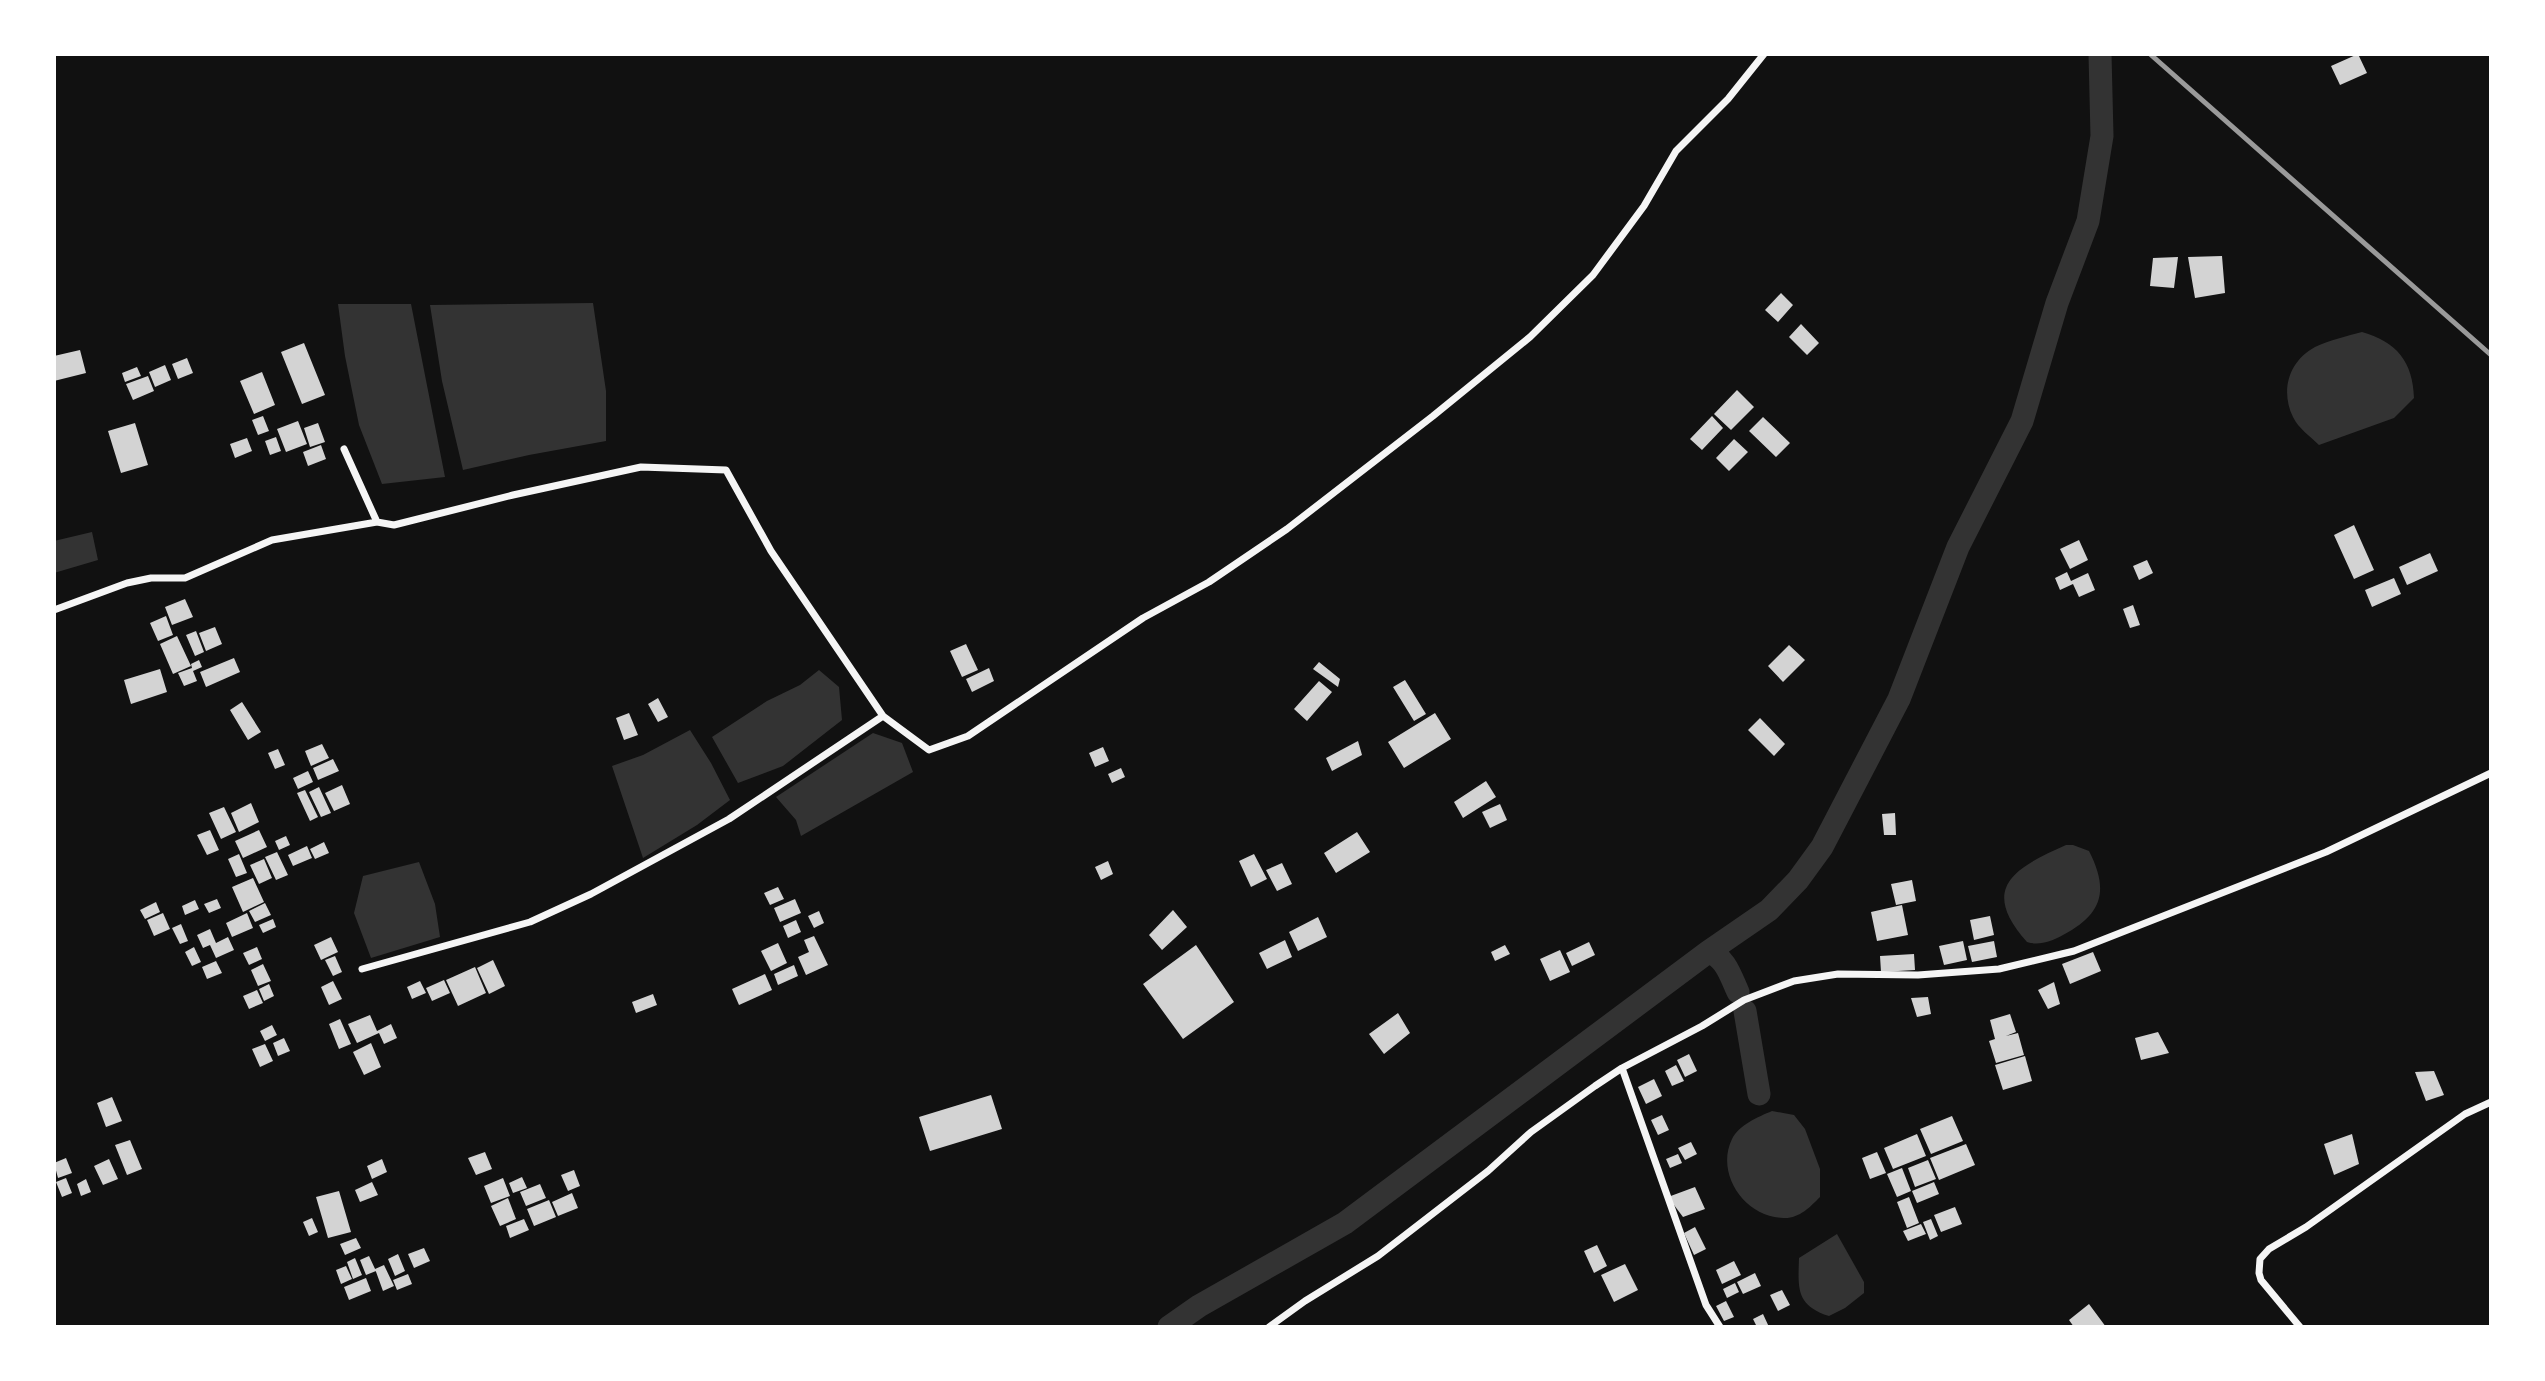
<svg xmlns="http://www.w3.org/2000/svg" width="2545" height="1381" viewBox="0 0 2545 1381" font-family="Arial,sans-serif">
	<rect width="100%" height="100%" fill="#111"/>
	<path fill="#333" d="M593 303 606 391V441L529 455 463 470 442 381 430 305Z
		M338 304H411L445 477 382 484 359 425 345 356Z
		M2362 332C2397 342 2413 362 2414 398L2394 418 2319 445C2311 437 2298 428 2293 417 2280 390 2289 361 2315 347 2330 340 2347 336 2362 332Z
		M92 532 98 560 54 573V541Z
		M819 670 839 687 842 720 783 766 738 783 712 737 767 701 800 685Z
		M690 730 711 763 730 800 697 825 643 858 612 766 643 755Z
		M873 733 902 743 913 772 801 836 796 820 776 797Z
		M2066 845H2073L2089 851C2109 890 2103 914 2063 935 2052 941 2039 946 2027 942 1979 888 2014 868 2066 845Z
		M419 862 435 904 440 937 371 958 354 913 363 876Z
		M1772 1111 1794 1115 1805 1129 1820 1169V1197C1810 1207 1799 1219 1783 1218 1745 1217 1715 1174 1732 1139 1739 1125 1758 1117 1772 1111Z
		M1837 1234 1864 1282V1293L1845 1308 1829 1316C1796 1305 1798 1289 1799 1258Z"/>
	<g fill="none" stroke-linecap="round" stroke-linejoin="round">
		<path stroke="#333" stroke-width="23" d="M1708 952C1725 956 1731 977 1738 992
			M1745 1011 1759 1094
			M1169 1327 1199 1306 1345 1223 1708 952 1769 910 1798 880 1822 847 1899 699 1958 547 2022 421 2057 303 2088 221 2102 136 2100 54"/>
	</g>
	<path fill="#d3d3d3" d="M2358 54 2367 73 2340 85 2331 66Z
		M2222 256 2225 293 2195 298 2188 257Z
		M2178 257 2174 288 2150 286 2153 258Z
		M1781 293 1793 305 1778 322 1765 310Z
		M1801 324 1819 343 1807 355 1789 337Z
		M304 343 325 395 302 404 281 352Z
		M80 350 86 373 54 381V356Z
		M187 358 193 373 178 379 172 364Z
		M165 365 171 380 155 387 149 372Z
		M137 367 141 376 125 382 122 373Z
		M262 372 275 405 254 414 240 381Z
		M148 376 154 391 133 400 126 384Z
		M1737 390 1754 407 1731 430 1714 414Z
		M263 416 269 431 258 435 252 420Z
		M1712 416 1723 428 1702 450 1690 439Z
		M1763 417 1790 443 1776 457 1749 431Z
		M298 421 307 444 286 452 277 429Z
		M135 423 148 465 121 473 108 431Z
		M318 423 325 442 310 447 304 428Z
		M276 437 281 451 270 455 265 441Z
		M247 438 252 451 235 458 230 444Z
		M1734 439 1748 452 1729 471 1716 458Z
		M321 445 326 459 308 466 303 452Z
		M2354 525 2374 570 2354 579 2334 535Z
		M2079 540 2088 560 2070 569 2060 549Z
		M2430 553 2438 571 2407 585 2399 567Z
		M2147 560 2153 573 2139 580 2133 566Z
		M2067 572 2071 581 2088 573 2095 590 2079 597 2073 584 2060 590 2055 578Z
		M2394 578 2401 594 2372 607 2365 590Z
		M185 599 193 617 172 625 165 607Z
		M2133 605 2140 625 2130 628 2123 609Z
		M166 616 173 635 158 641 150 623Z
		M215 627 222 644 206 651 199 633Z
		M196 631 204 652 195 656 186 635Z
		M177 636 191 666 173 674 160 644Z
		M966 644 978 670 962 677 950 651Z
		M1789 645 1805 660 1783 682 1768 666Z
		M234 658 240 672 206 687 200 672Z
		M199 660 202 667 193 671 197 681 184 686 178 673 192 668 191 664Z
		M1319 662 1340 679 1338 687 1313 669Z
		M989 668 994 681 972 692 966 679Z
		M160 669 167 692 131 704 124 680Z
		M1405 680 1426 714 1414 721 1393 687Z
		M1319 681 1332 692 1307 721 1294 709Z
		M658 698 668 717 658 722 648 704Z
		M242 702 261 732 248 740 230 710Z
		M629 713 638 735 624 740 616 718Z
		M1435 713 1451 739 1404 768 1388 742Z
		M1760 718 1785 744 1774 756 1748 730Z
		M1358 741 1362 755 1332 771 1326 758Z
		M322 744 329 758 311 766 305 751Z
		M1103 747 1109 761 1095 767 1089 753Z
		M278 749 285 765 275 769 268 753Z
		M333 759 339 771 318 780 313 768Z
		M1121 768 1125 777 1112 783 1108 774Z
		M308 771 313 782 298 789 293 778Z
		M1486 781 1496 797 1463 818 1454 802Z
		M342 785 350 804 334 811 325 793Z
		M319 787 331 813 321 817 309 792Z
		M305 790 318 817 310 821 297 793Z
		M251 803 259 822 239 832 231 813Z
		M1500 804 1507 820 1490 828 1482 812Z
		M224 807 236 832 221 839 209 813Z
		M1895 813 1896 835H1884L1882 814Z
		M210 830 219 850 207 855 197 835Z
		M259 830 267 847 243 858 235 841Z
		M1357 832 1370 852 1336 873 1324 853Z
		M286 836 290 845 279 850 275 841Z
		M324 842 329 853 315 859 310 849Z
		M307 846 312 858 293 866 288 855Z
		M277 852 288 875 276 880 265 857Z
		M239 854 247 873 236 877 228 859Z
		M1254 854 1267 879 1251 887 1239 861Z
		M264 859 272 878 259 884 250 865Z
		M1108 861 1113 874 1101 880 1095 867Z
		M1282 863 1292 884 1277 891 1266 870Z
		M253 878 264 902 243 912 232 887Z
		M1912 880 1916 901 1896 905 1891 884Z
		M778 887 784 899 770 905 764 893Z
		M217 899 221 908 209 913 204 904Z
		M795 899 801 913 780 922 774 908Z
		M195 900 199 909 185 915 182 906Z
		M156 902 160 912 145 919 140 910Z
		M265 903 271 915 255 922 249 911Z
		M1902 905 1908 935 1877 941 1871 912Z
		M1173 910 1187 927 1162 950 1149 935Z
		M819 911 824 923 814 928 808 916Z
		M163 913 170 929 154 936 147 920Z
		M247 913 253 928 232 937 226 923Z
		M1990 916 1994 935 1974 940 1970 920Z
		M1318 917 1327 937 1298 951 1289 932Z
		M273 919 276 927 263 933 259 925Z
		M796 920 801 932 788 938 783 926Z
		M181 924 188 941 180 944 172 928Z
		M210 929 216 943 228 937 234 950 216 958 210 945 203 948 197 935Z
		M814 936 828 965 806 975 798 957 809 952 804 940Z
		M331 937 338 952 321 960 314 945Z
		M1285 940 1292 957 1267 969 1259 953Z
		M1963 941 1967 960 1944 965 1939 946Z
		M1994 941 1997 957 1972 962 1968 946Z
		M1589 942 1595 955 1572 966 1566 953Z
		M778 943 787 963 771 971 761 951Z
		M1196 945 1234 1002 1183 1039 1143 984Z
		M1505 945 1510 954 1495 961 1491 952Z
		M194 947 201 962 192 966 185 952Z
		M257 947 262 959 249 965 243 953Z
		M1560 950 1570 972 1550 981 1540 959Z
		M2093 952 2101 971 2070 984 2062 964Z
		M1914 954 1915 970 1881 972 1880 956Z
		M335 956 342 972 333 976 325 960Z
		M493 960 505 986 489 994 477 968Z
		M216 961 222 973 207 979 202 967Z
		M263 964 271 981 258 986 251 970Z
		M794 965 798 976 778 985 774 974Z
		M475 967 486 993 458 1006 446 980Z
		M765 974 772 990 739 1005 732 989Z
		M444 980 450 993 432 1001 426 988Z
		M333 981 342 999 329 1005 321 987Z
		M420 981 426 993 412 999 407 987Z
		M2054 982 2060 1004 2048 1009 2038 990Z
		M269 984 274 996 264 1001 259 989Z
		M257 990 263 1003 249 1009 243 996Z
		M653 994 657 1005 636 1013 632 1002Z
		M1928 997 1931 1014 1917 1017 1911 998Z
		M1398 1013 1410 1033 1384 1054 1369 1034Z
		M2010 1014 2016 1032 2006 1036 2018 1033 2024 1055 1996 1063 1989 1041 1995 1039 1990 1020Z
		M370 1015 377 1031 391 1024 397 1038 384 1044 379 1033 357 1043 348 1024Z
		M340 1019 351 1044 339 1049 329 1024Z
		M272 1025 277 1035 265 1041 260 1031Z
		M2158 1032 2169 1053 2141 1060 2135 1038Z
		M284 1038 290 1051 278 1056 273 1043Z
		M371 1043 381 1067 364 1075 353 1052Z
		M265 1044 273 1061 260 1067 252 1049Z
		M1689 1054 1697 1071 1685 1077 1677 1060Z
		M2025 1056 2032 1081 2003 1090 1995 1065Z
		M1676 1065 1684 1081 1672 1086 1665 1071Z
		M2434 1071 2444 1095 2426 1101 2415 1072Z
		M1654 1079 1662 1096 1646 1104 1638 1087Z
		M991 1095 1002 1129 930 1151 919 1117Z
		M112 1097 122 1121 106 1127 97 1103Z
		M1662 1115 1669 1130 1658 1135 1651 1120Z
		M1952 1116 1963 1141 1931 1154 1920 1129Z
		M1917 1134 1926 1156 1893 1169 1884 1148Z
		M2352 1134 2359 1164 2334 1175 2324 1144Z
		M130 1140 142 1169 127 1175 115 1145Z
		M1691 1142 1697 1154 1685 1160 1678 1148Z
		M1966 1144 1975 1165 1939 1180 1930 1158Z
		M485 1152 492 1169 476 1175 468 1158Z
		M1877 1152 1886 1173 1870 1179 1862 1158Z
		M1678 1154 1682 1163 1670 1168 1666 1159Z
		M66 1158 72 1173 58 1178 54 1163Z
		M109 1159 118 1179 103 1185 94 1166Z
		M382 1159 387 1172 372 1179 367 1166Z
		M1928 1160 1936 1179 1915 1187 1908 1168Z
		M1902 1168 1911 1191 1897 1197 1887 1174Z
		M574 1170 580 1186 568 1191 561 1175Z
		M522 1177 527 1188 513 1193 509 1183Z
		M66 1178 72 1193 62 1197 56 1182Z
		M503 1178 510 1196 491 1203 484 1186Z
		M86 1179 91 1192 81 1196 77 1184Z
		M372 1182 378 1195 360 1202 355 1190Z
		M1934 1182 1939 1194 1917 1203 1912 1191Z
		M540 1184 546 1198 526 1206 520 1192Z
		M1695 1187 1705 1209 1683 1217 1668 1197Z
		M339 1191 351 1232 328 1238 316 1197Z
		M572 1193 578 1208 558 1216 552 1202Z
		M1909 1197 1919 1223 1907 1228 1897 1202Z
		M508 1198 516 1219 500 1226 491 1206Z
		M549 1200 556 1217 534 1226 527 1209Z
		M1955 1207 1962 1224 1941 1232 1934 1215Z
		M312 1218 318 1232 309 1236 303 1222Z
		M524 1219 529 1230 510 1238 506 1226Z
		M1931 1219 1938 1236 1930 1240 1923 1222Z
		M1921 1224 1926 1234 1908 1241 1903 1231Z
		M1695 1227 1706 1249 1694 1255 1684 1233Z
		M356 1238 361 1248 345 1255 340 1244Z
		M1597 1245 1607 1266 1594 1273 1584 1251Z
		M424 1248 430 1261 414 1268 408 1254Z
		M398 1254 405 1271 395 1276 388 1259Z
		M369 1256 376 1271 366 1275 360 1260Z
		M355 1258 362 1275 353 1279 347 1262Z
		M1734 1261 1741 1275 1722 1284 1716 1270Z
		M1625 1264 1638 1290 1614 1302 1601 1275Z
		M384 1265 394 1286 383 1291 375 1269Z
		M346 1266 352 1279 341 1284 336 1270Z
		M1755 1273 1761 1286 1743 1294 1737 1282Z
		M408 1274 412 1284 397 1290 393 1280Z
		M366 1278 371 1291 349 1300 344 1287Z
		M1735 1283 1739 1292 1727 1298 1723 1289Z
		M1782 1290 1790 1305 1778 1311 1770 1295Z
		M1726 1301 1734 1317 1724 1321 1716 1306Z
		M2089 1304 2106 1327H2074L2069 1320Z
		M1763 1314 1769 1327H1757L1753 1319Z"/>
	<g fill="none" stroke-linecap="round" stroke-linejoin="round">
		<path stroke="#f5f5f5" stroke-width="7" d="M344 449 377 522 394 525 513 495 641 467 726 470 771 551 883 716
			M54 610 127 583 151 578H185L272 540 377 522
			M362 969 530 922 591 894 729 819 883 716 929 750 968 736 1143 618 1209 582 1287 529 1433 416 1530 337 1593 275 1644 206 1676 151 1728 99 1764 54
			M1622 1068 1706 1305 1720 1327
			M1269 1327 1305 1301 1378 1256 1488 1171 1531 1132 1595 1086 1622 1068 1702 1026 1744 1000 1794 981 1838 974 1918 975 1999 969 2074 951 2326 852 2491 773
			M2300 1327 2261 1280 2259 1273 2260 1259 2269 1249 2306 1227 2465 1114 2491 1102"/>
		<path stroke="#9a9a9a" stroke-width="5" d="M2150 54 2491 355"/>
	</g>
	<rect width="2545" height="1381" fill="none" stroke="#ffffff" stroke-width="112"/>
</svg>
